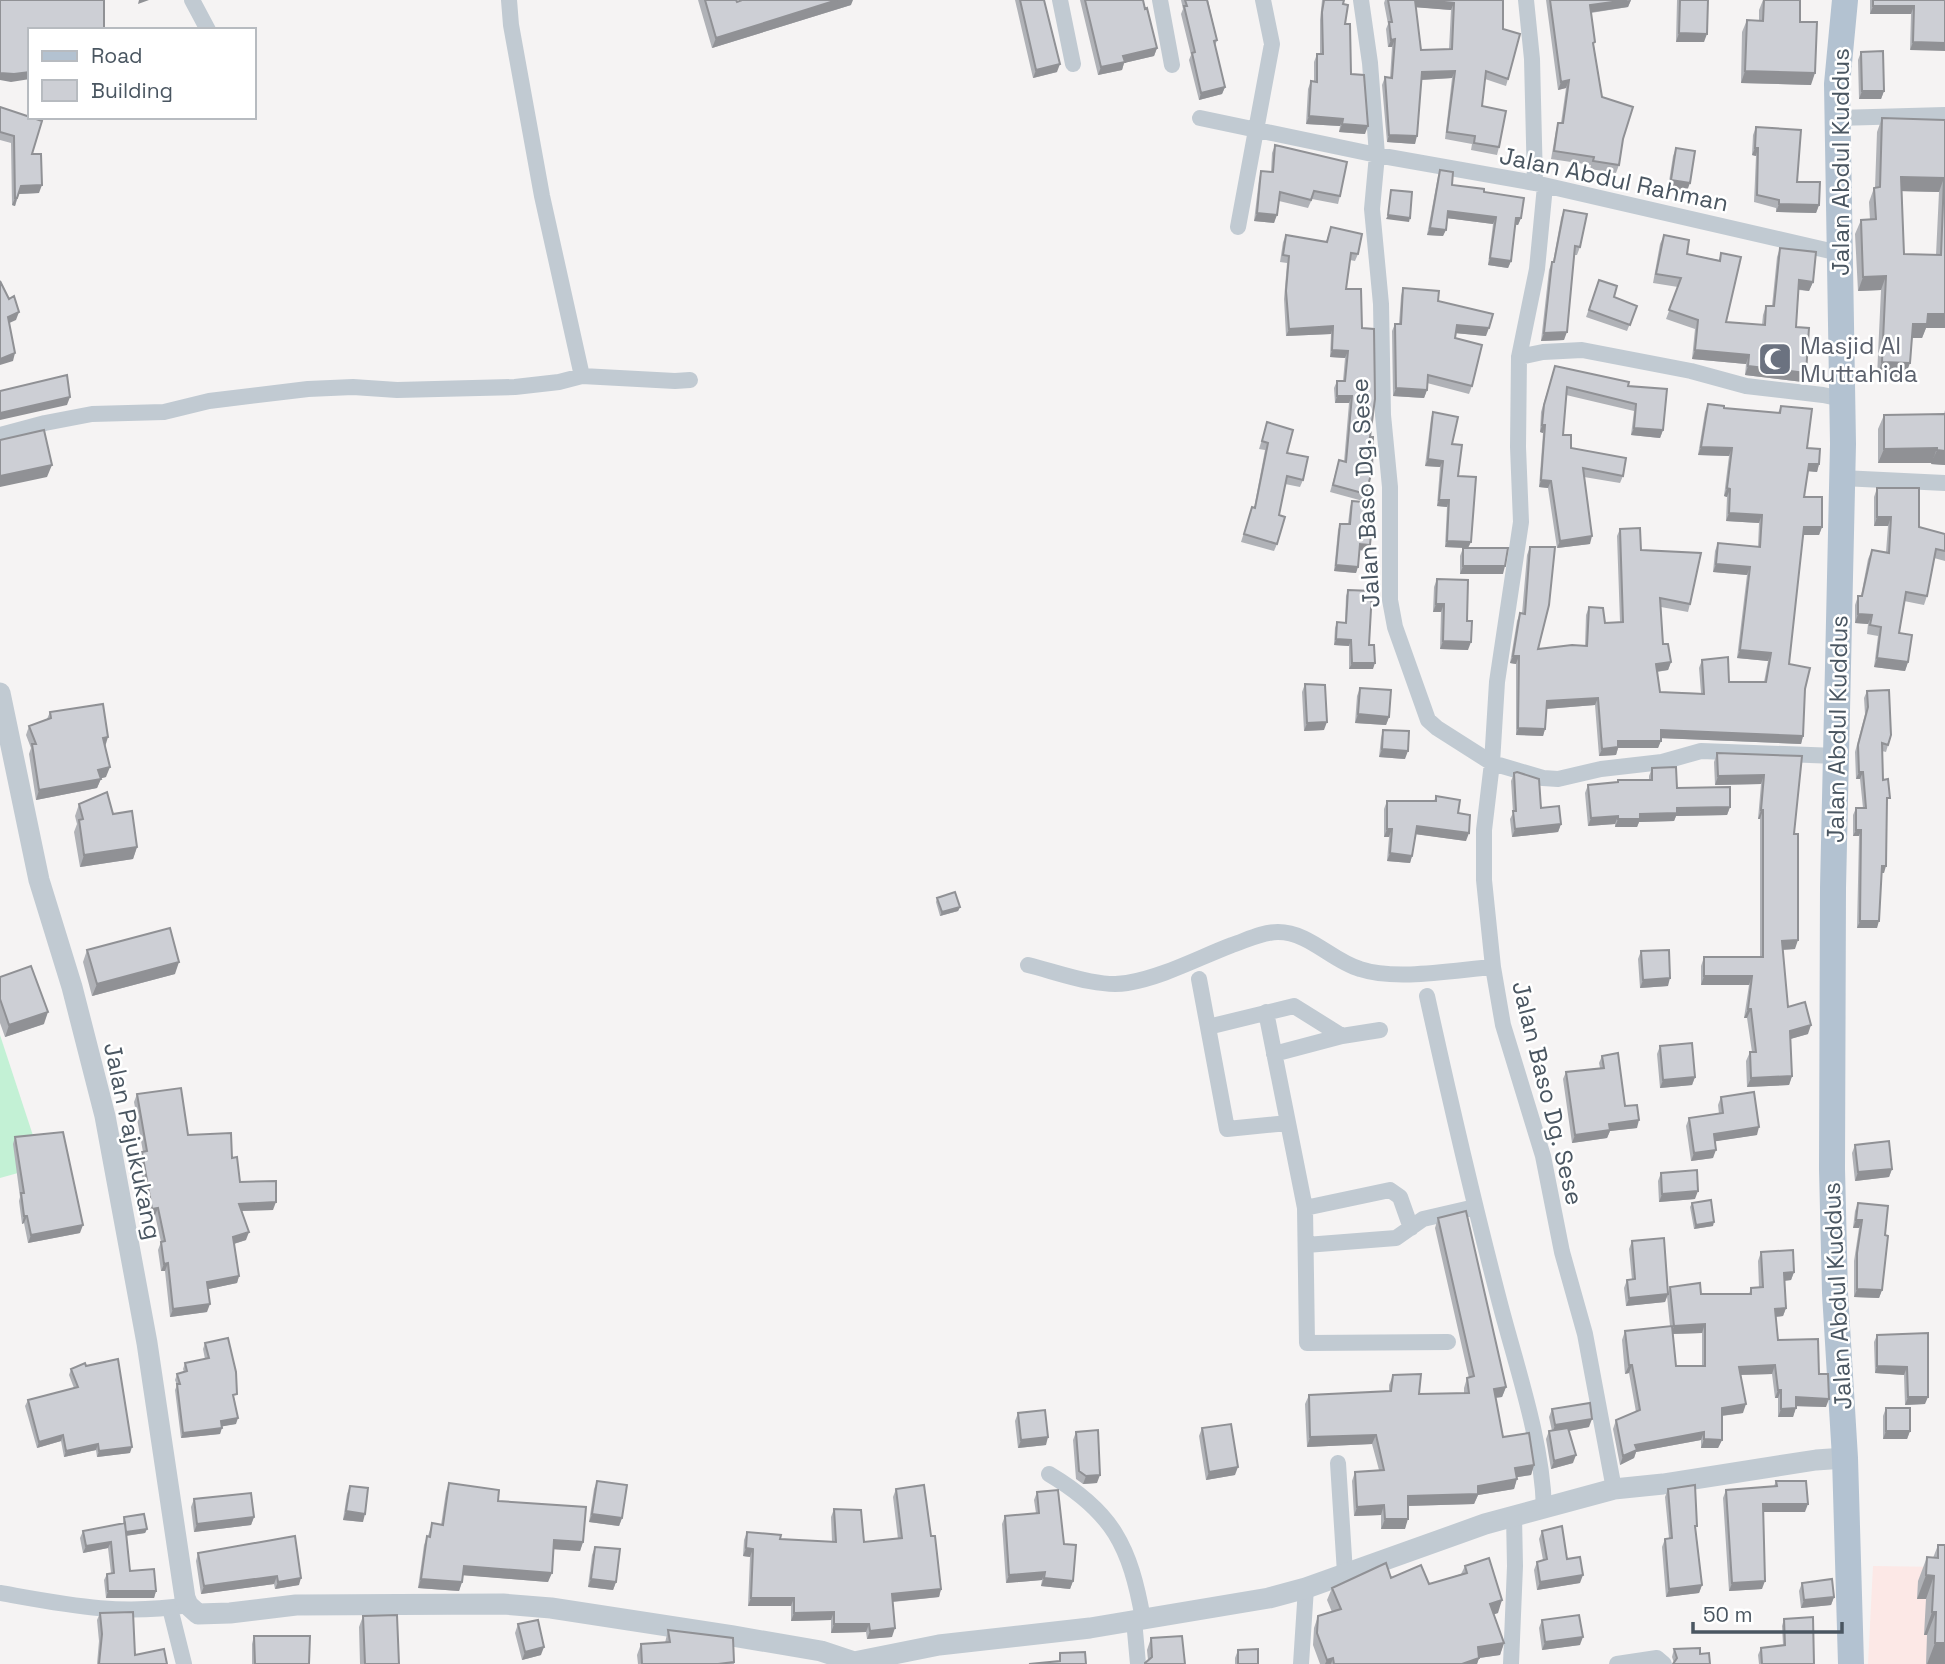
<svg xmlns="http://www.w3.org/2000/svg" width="1945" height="1664" viewBox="0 0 1945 1664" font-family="'Space Grotesk',sans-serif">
	<rect width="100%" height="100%" fill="#f5f3f3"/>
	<path fill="#fce8e6" d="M1873 1566 1945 1567V1664H1868Z"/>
	<path fill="#c3f1d5" d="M0 1035 43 1166 0 1178Z"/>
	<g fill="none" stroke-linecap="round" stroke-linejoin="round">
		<path stroke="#c1cad2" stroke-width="16" d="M192 0 208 30
			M509 0 511 25 542 196 582 376
			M1060 0 1073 64
			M1160 0 1172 65
			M1361 0 1370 63 1377 155 1372 209 1381 304 1383 415 1390 487V600L1395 627 1428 720 1437 728 1492 763 1484 830V880L1493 967 1503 1025 1543 1156 1562 1252 1585 1334 1614 1489
			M1526 0 1532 59 1535 183
			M1200 118 1377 155 1535 183 1839 253
			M1837 118 1945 115
			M1545 186 1537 269 1519 357 1518 447 1521 522 1497 682 1492 763 1543 778 1558 779 1601 769 1662 762 1701 751 1837 756
			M1238 227 1272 44 1263 0
			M1519 357 1543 352 1582 350 1691 371 1746 386 1823 395 1842 399
			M0 435 45 423 92 414 164 412 209 401 308 389 353 387 397 390 515 387 559 382 582 376 675 381 690 380
			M1842 478 1945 483
			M1028 965C1057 972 1098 988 1127 983 1163 977 1198 958 1232 945 1247 940 1262 932 1278 932 1309 932 1332 961 1360 969 1396 981 1455 970 1493 967
			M1199 979 1227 1129 1288 1123
			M1427 996C1449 1096 1472 1196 1498 1296 1515 1363 1542 1438 1544 1508
			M1266 1012 1305 1208 1307 1343 1448 1342
			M1208 1027 1294 1006 1342 1036 1380 1030
			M1274 1054 1342 1036
			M1305 1208 1390 1190 1400 1197 1411 1228
			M1306 1245 1396 1238 1423 1219 1475 1207
			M1338 1463 1345 1573
			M1049 1474C1113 1512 1130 1546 1143 1619
			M0 1593C68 1605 119 1616 188 1605
			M170 1608 184 1664
			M1134 1620 1138 1664
			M1301 1664 1306 1588
			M1511 1664 1515 1566 1514 1516
			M1617 1664 1657 1658 1664 1664"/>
		<path stroke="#c1cad2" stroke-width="21" d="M0 693 39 880 72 987 105 1116 147 1343 185 1598 188 1605 198 1614 230 1613 296 1605 503 1604 551 1608 733 1636 821 1651 854 1662 939 1645 1090 1628 1269 1598 1306 1588 1485 1524 1614 1489 1663 1484 1816 1460 1845 1458"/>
		<path stroke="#b3c2d1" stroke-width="26" d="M1845 0 1837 84 1843 444 1833 888 1832 1169 1835 1293 1845 1458 1851 1664"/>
	</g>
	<path fill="#b0b2b7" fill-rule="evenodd" d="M698 0H736L737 2 851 5 712 48Z
		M1015 0H1044L1057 72 1033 78Z
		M1080 0H1143L1157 48 1154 56 1124 63 1122 70 1098 75Z
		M1181 0H1208L1217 40 1215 46 1225 87 1222 94 1199 100 1189 60 1191 55 1181 14 1183 9Z
		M1322 0H1344L1343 4 1351 74 1365 134 1339 132 1340 126 1306 124 1308 89 1311 81H1314V62L1317 54H1320V20Z
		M1385 0H1503V29L1508 79 1506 86 1485 79 1482 106 1499 147 1497 155 1471 150 1472 144 1445 139 1452 78 1421 80 1415 144 1387 142 1382 85 1385 77 1390 78 1392 47H1388L1386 29 1388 24 1384 3ZM1416 7 1451 10 1449 49 1421 50Z
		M1546 0H1631L1628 7 1591 13 1594 46 1602 97 1623 139 1619 165 1616 173 1590 169 1591 165 1551 159 1556 130 1558 123H1561L1566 88 1558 90Z
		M1677 0H1708L1704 42H1676Z
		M1763 0H1800V22L1811 85 1741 83 1742 32 1747 20 1759 21V10Z
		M1870 0H1945L1910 50 1911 14H1870Z
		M1861 52 1884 91 1881 99H1859L1858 60Z
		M0 107 32 154 39 193 19 194 15 206 12 205 11 143 0 140Z
		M1882 118 1945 120V328H1926L1922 338H1912L1905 377 1877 376 1881 290 1858 291 1855 234 1861 220H1870L1869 202 1874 188H1875L1877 132ZM1902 191 1939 192 1936 255 1904 254Z
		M1756 127 1797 182 1819 205 1816 213 1776 212V208L1754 202 1756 156 1752 155 1753 135Z
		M1275 145 1340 196 1338 204 1312 199 1308 208 1279 201 1274 223 1254 221 1259 179 1261 171 1271 172 1272 153Z
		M1676 148 1687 191 1668 188 1673 156Z
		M1440 170 1452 185 1484 192 1521 218 1518 225H1515L1511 261 1508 268 1488 265 1493 224 1447 218 1443 236 1427 235 1438 176Z
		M1564 210 1580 247 1577 255H1574L1564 340 1541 341 1549 270 1552 262H1553L1561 218Z
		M1331 227 1358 254 1355 261 1350 260 1346 289 1362 328 1370 437 1366 494 1363 501 1330 492 1339 460 1344 462 1349 403H1335L1334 388 1337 381H1343L1345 358 1330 357 1331 334 1286 336 1284 299 1287 263 1280 262 1283 242 1286 235 1326 242Z
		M1664 235 1687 254 1719 260 1721 253 1726 322 1762 325 1763 315 1766 306H1772L1777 257 1780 248 1813 282 1809 291 1799 290 1796 327 1806 373 1803 382 1745 375 1746 364 1692 359 1695 329 1666 319 1678 287 1653 283 1660 244Z
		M1599 280 1614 297 1637 306 1627 331 1586 317Z
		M1403 288 1438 301 1486 336 1456 333 1455 338 1472 386 1469 394 1427 383V390L1424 398 1393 396 1392 331 1395 324H1399L1401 296Z
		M1555 366 1628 386 1663 430 1660 438 1631 435 1634 411 1566 395 1563 435 1571 448 1623 476 1620 483 1584 477 1590 544 1557 548 1548 488 1539 487 1543 433 1540 432 1541 412Z
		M1708 404 1724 408 1778 413 1781 406 1807 448 1819 464 1817 472 1808 471 1804 497 1822 527 1819 535H1803L1789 664 1805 689 1803 736 1801 744 1661 738 1658 748H1618L1616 755 1599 756 1595 705 1546 709 1545 729 1543 736 1516 735V664L1510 663 1517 621 1520 613 1522 614 1527 555 1530 547 1538 649 1585 646 1586 615 1589 607 1605 623 1620 622 1617 536 1620 529 1690 604 1688 612 1661 607 1663 644 1671 662 1668 670 1657 672 1660 692 1701 693 1699 668 1702 660 1729 682H1764L1768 661 1737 658 1747 575 1713 572 1715 551 1718 543 1758 547 1759 523 1726 521 1727 497 1724 496 1729 456 1698 455 1705 412Z
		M1945 410V465L1931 464 1932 463H1878V429L1884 415 1944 414Z
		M1433 412 1452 444 1468 548 1503 574H1460V556L1463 548 1445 547 1447 507 1437 506 1440 467 1425 466 1431 418Z
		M1265 430 1287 453 1303 480 1300 487 1285 484 1279 515 1277 544 1274 551 1241 542 1252 507 1254 508 1265 450 1259 449Z
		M1877 488 1919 527 1945 534V561L1934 558 1927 596 1924 605 1904 601 1899 633 1908 662 1905 671 1874 667 1878 636 1867 634 1868 624 1855 623V605L1858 596H1861L1868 559 1872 550 1886 552 1888 526H1874V497Z
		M1352 501 1368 551 1360 550 1356 573 1334 571 1338 530 1340 524H1348L1350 507Z
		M1437 579 1467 621 1468 650 1440 649 1441 612H1433L1434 587Z
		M1348 590 1369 645 1373 669H1349V646L1334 645 1335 628 1337 622 1345 623 1346 596Z
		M1305 684 1324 730 1304 731 1302 692Z
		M1360 688 1389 717 1386 725 1355 723 1357 696Z
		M1867 691 1888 745 1886 752 1882 751 1883 780 1887 805 1884 873H1881L1877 928H1857L1859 836H1853V815L1856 808H1863L1860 779H1856L1855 752 1865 714 1864 698Z
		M50 712 105 747 106 777 101 778 97 788 36 800 29 754 31 748 26 735 29 726 47 719Z
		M1383 730 1405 759 1379 757 1381 738Z
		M1717 753 1802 756 1794 834 1795 949 1782 950 1788 1007 1808 1034 1790 1039 1792 1076 1789 1085 1747 1087 1746 1061 1750 1052H1752L1747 1018H1744L1749 985H1701V966L1704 957H1760V819H1758L1761 784 1715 785 1714 762Z
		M1652 768 1677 788 1730 807 1727 815 1676 816 1674 821 1639 822 1637 827H1615V824L1588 826 1585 793 1588 785 1617 782 1618 780H1649V776Z
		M1514 773 1541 808 1561 824 1558 832 1512 837 1510 819 1513 813 1511 781Z
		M1436 796 1458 813 1466 841 1416 834 1412 856 1410 863 1387 861 1389 837H1384V809L1387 801H1434Z
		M79 804 137 847 133 859 80 867 74 832 77 824 75 816Z
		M937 898 960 907 958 911 940 916 936 902Z
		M87 950 175 974 92 996 83 962Z
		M1641 951 1668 986 1640 988 1638 959Z
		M0 977 44 1024 5 1037 0 1023Z
		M1660 1046 1695 1077 1692 1085 1660 1088 1657 1054Z
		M1602 1056 1637 1128 1610 1131 1607 1138 1572 1143 1563 1079 1566 1072 1600 1068 1599 1063Z
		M137 1094 188 1135 232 1158 240 1182 273 1210 242 1211 246 1240 234 1244 239 1276 237 1283 208 1289 207 1312 170 1317 165 1271H161L158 1250 161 1242 155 1215 149 1217 139 1160 143 1152 134 1102Z
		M1721 1097 1757 1135 1715 1141 1713 1158 1691 1161 1686 1126 1689 1118 1719 1114 1718 1105Z
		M15 1137 80 1233 28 1243 24 1223 22 1224 19 1201 20 1197 13 1144Z
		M1855 1145 1892 1169 1889 1177 1855 1181 1852 1153Z
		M1661 1173 1695 1199 1659 1202 1658 1181Z
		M1692 1203 1713 1226 1694 1229 1690 1207Z
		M1858 1203 1885 1235 1882 1290 1879 1298 1854 1297V1261L1859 1228H1853L1855 1211Z
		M1438 1218 1506 1387 1502 1397 1496 1398 1503 1437 1534 1465 1531 1475 1517 1477 1514 1489 1478 1495 1474 1504 1408 1506 1405 1529H1381V1515L1354 1516 1352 1481 1355 1472 1379 1470 1372 1444 1307 1447 1305 1404 1309 1395 1389 1391V1385L1393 1375 1419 1394 1464 1393V1388L1467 1378H1469L1435 1228Z
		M1632 1241 1668 1294 1670 1287 1701 1294H1749L1751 1288H1759L1758 1261 1761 1252 1794 1272 1791 1280 1784 1281 1786 1308 1783 1316 1776 1317 1778 1340 1819 1374 1826 1407 1796 1406 1793 1417H1778V1398H1775L1772 1374 1741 1375 1743 1413 1722 1416V1440L1718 1448H1701V1440L1636 1452 1634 1458 1620 1465 1613 1429 1616 1420 1636 1412 1629 1373 1625 1374 1622 1340 1625 1331 1670 1326 1667 1296 1665 1302 1626 1306 1624 1288 1627 1280H1632L1629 1249ZM1702 1333V1366H1676L1672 1334Z
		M1928 1333 1925 1404 1905 1405 1904 1375 1875 1373 1874 1342 1877 1335Z
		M205 1343 235 1400 236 1424 222 1426 220 1434 181 1438 175 1390 177 1385 175 1380 177 1374 184 1372 183 1369 185 1363 205 1359 203 1349Z
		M71 1369 130 1453 97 1457 96 1450 64 1457 61 1441 37 1448 25 1406 28 1400 74 1388 69 1375Z
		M1886 1408 1910 1431 1907 1439H1883V1416Z
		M1552 1409 1589 1427 1569 1431 1573 1463 1551 1469 1546 1439 1549 1431H1552L1549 1417Z
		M1018 1413 1046 1445 1018 1448 1015 1421Z
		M1202 1428 1235 1475 1206 1480 1199 1436Z
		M1076 1432 1097 1483 1083 1484 1076 1479 1073 1440Z
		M597 1481 622 1518 619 1526 589 1522 594 1489Z
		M1776 1481 1805 1512H1763L1762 1589 1729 1591 1723 1498 1726 1490 1774 1486Z
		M449 1483 498 1501 583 1542 580 1551 553 1549 548 1582 463 1575 462 1582 459 1591 418 1588 424 1545 427 1536H428L432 1523 441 1525 446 1492Z
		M350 1486 363 1522 343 1520 347 1494Z
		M896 1489 931 1536 941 1589 939 1597 893 1602 892 1637 867 1639 866 1632 831 1633V1620L791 1621V1606H748L750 1557 743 1556 744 1540 747 1532 780 1539 832 1542 831 1517 834 1509 864 1542 898 1539 893 1497Z
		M1668 1489 1696 1531 1702 1585 1699 1593 1666 1597 1662 1547 1665 1539 1669 1538 1665 1497Z
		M1037 1492 1064 1544 1073 1581 1070 1589 1041 1586 1042 1580 1006 1583 1002 1524 1005 1516 1036 1513 1034 1500Z
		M194 1499 254 1517 251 1525 194 1532 191 1507Z
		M124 1517 147 1529 145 1533 126 1536 130 1571 156 1591 154 1598H106L104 1580 107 1574 111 1573 108 1548 83 1553 80 1538 83 1531 123 1523Z
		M1542 1531 1567 1559 1580 1583 1537 1590 1534 1570 1537 1562 1543 1560 1539 1539Z
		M295 1536 299 1585 275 1589 274 1584 201 1594 196 1561 198 1553Z
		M1938 1545 1945 1664H1926L1927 1635H1924L1926 1599H1917L1918 1581 1927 1557 1933 1558Z
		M595 1547 616 1582 613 1590 588 1587 592 1555Z
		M1465 1566 1498 1613 1494 1614 1504 1643 1500 1655 1479 1658 1477 1664H1320L1313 1645 1314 1628 1318 1616 1332 1612 1327 1600 1332 1588 1391 1578 1429 1584 1461 1574Z
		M1802 1583 1834 1597 1831 1605 1801 1608 1799 1591Z
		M100 1613 135 1655 167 1664H97L99 1641 97 1620Z
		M363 1616 399 1664H360L359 1627Z
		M1784 1619 1814 1664H1759L1758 1655 1761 1648 1783 1645 1782 1626Z
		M1542 1620 1580 1645 1542 1650 1539 1628Z
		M518 1624 541 1655 522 1660 515 1633Z
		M668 1630 734 1662V1664H638L637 1655 641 1644 665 1643Z
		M254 1636 309 1664H252V1644Z
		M1151 1638 1185 1664H1144L1148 1660 1147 1650Z
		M1674 1649 1700 1654 1674 1663 1672 1657Z
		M1238 1650 1258 1664H1235V1658Z"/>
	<path fill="#909195" d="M139 0H149L138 4Z
		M837 0H853L851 5 712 48 716 38Z
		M1415 0H1424L1454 3 1451 10 1412 7Z
		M1631 0 1628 7 1587 13 1590 5Z
		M1873 6H1914L1911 14H1870Z
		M1679 33 1707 34 1704 42H1676Z
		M1395 39 1392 47H1388L1391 40Z
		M1913 42 1945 43V51L1910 50Z
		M1157 48 1154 56 1124 63 1122 70 1098 75 1101 67 1123 56Z
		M1060 64 1057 72 1033 78 1036 70Z
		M1455 71 1452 78 1419 80 1422 72Z
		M1745 71 1815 73 1811 85 1741 83Z
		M30 72V79L11 82 0 80V73Z
		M1569 80 1566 88 1558 90 1561 82Z
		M1225 87 1222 94 1199 100 1201 93Z
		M1862 91H1884L1881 99H1859Z
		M1309 116 1343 119 1340 126 1306 124Z
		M1342 124 1368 126 1365 134 1339 132Z
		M1389 135 1417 136 1415 144 1387 142Z
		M1755 148H1758L1756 156 1752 155Z
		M1901 177 1944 178 1939 192 1896 191Z
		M1671 180 1690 183 1687 191 1668 188Z
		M42 185 39 193 18 194 21 186Z
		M15 198H17L15 206 12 205Z
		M1779 204 1819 205 1816 213 1776 212Z
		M1448 211 1496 217 1493 224 1446 218Z
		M1257 213 1277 215 1274 223 1254 221Z
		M1388 215 1410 218 1409 222 1386 219Z
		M1516 218H1521L1518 225 1514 224Z
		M1430 228 1446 230 1443 236 1427 235Z
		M1490 258 1511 261 1508 268 1488 265Z
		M1886 276 1881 290 1858 291 1863 277Z
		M1799 280 1813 282 1809 291 1796 289Z
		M19 312 16 320 5 325 8 317Z
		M1928 314H1945V328H1926L1922 338H1908L1913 324Z
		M1457 325 1489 328 1486 336 1454 333Z
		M1333 326 1331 334 1286 336 1289 329Z
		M1567 332 1564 340 1541 341 1544 333Z
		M1332 350 1348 351 1345 358 1330 357Z
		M1695 350 1749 355 1746 364 1692 359Z
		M15 353 13 361 0 365V359Z
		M1882 362 1910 363 1905 377 1877 376Z
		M1748 366 1806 373 1803 382 1745 375Z
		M1396 388 1427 390 1424 398 1393 396Z
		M1337 396H1352L1349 403H1335Z
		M70 397 67 405 0 420V413Z
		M1542 425H1545L1543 433 1540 432Z
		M1634 428 1663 430 1660 438 1631 435Z
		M1701 447 1732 448 1729 456 1698 455Z
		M1937 448 1932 463H1878L1884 449Z
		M1937 450 1945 451V465L1931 464Z
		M1428 459 1443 461 1440 467 1425 466Z
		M1809 464H1819L1817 472 1806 471Z
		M52 465 47 477 0 487V476Z
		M1541 480 1551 481 1548 488 1539 487Z
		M1727 488 1730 489 1727 497 1724 496Z
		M1439 500H1449L1447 507 1437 506Z
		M1729 513 1762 515 1759 523 1726 521Z
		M1877 517H1891L1888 526H1874Z
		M1804 527H1822L1819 535H1801Z
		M1592 536 1590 544 1557 548 1560 541Z
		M1447 541 1471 542 1468 548 1445 547Z
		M1360 544 1370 545 1368 551 1358 550Z
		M1716 564 1750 567 1747 575 1713 572Z
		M1336 565 1358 567 1356 573 1334 571Z
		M1463 566H1505L1503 574H1460Z
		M1436 604H1444L1441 612H1433Z
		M1858 614 1872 615 1868 624 1855 623Z
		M1336 639 1351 640 1349 646 1334 645Z
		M1443 641 1471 642 1468 650 1440 649Z
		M1740 650 1771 653 1768 661 1737 658Z
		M1513 656H1519L1516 664 1510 663Z
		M1877 658 1908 662 1905 671 1874 667Z
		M1671 662 1668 670 1654 672 1656 664Z
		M1352 663H1375L1373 669H1349Z
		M1598 698 1595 705 1544 709 1547 701Z
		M1358 714 1389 717 1386 725 1355 723Z
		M1327 722 1324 730 1304 731 1307 723Z
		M1518 728 1545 729 1543 736 1516 735Z
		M1661 730 1803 736 1801 744 1658 738Z
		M108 737 105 747 103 738Z
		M1618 741H1661L1658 748H1618L1616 755 1599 756 1602 749Z
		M1382 749 1408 751 1405 759 1379 757Z
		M110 767 106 777 95 780 98 770Z
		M1859 772H1863L1860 779H1856Z
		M1764 775 1761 784 1715 785 1718 776Z
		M101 779 97 788 36 800 39 790Z
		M1730 807 1727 815 1676 816 1674 821 1639 822 1637 827H1615L1618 819 1677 808Z
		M1761 810H1763L1760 819H1758Z
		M1618 816 1615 824 1588 826 1591 818Z
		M1561 824 1558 832 1512 837 1515 829Z
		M1417 826 1469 833 1466 841 1414 834Z
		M1387 829H1392L1389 837H1384Z
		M1856 830H1861L1859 836H1853Z
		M137 847 133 859 80 867 84 855Z
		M1390 853 1412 856 1410 863 1387 861Z
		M1882 866H1886L1884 873H1879Z
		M960 907 958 911 940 916 942 912Z
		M1860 921H1879L1877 928H1857Z
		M1798 940 1795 949 1778 950 1782 941Z
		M179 962 175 974 92 996 97 984Z
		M1704 976H1752L1749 985H1701Z
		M1670 978 1668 986 1640 988 1643 980Z
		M1748 1009H1751L1747 1018H1744Z
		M48 1012 44 1024 5 1037 9 1025Z
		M1811 1025 1808 1034 1787 1040 1790 1031Z
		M1792 1076 1789 1085 1747 1087 1751 1078Z
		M1695 1077 1692 1085 1660 1088 1663 1080Z
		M1639 1120 1637 1128 1610 1131 1607 1138 1572 1143 1575 1135 1609 1124Z
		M1759 1127 1757 1135 1711 1142 1714 1134Z
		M1716 1150 1713 1158 1691 1161 1694 1153Z
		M1892 1169 1889 1177 1855 1181 1858 1172Z
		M1698 1191 1695 1199 1659 1202 1662 1194Z
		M276 1202 273 1210 237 1211 239 1204Z
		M158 1208 155 1215 149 1217 152 1209Z
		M24 1216H27L24 1223 22 1224Z
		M1856 1220H1862L1859 1228H1853Z
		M1714 1222 1713 1226 1694 1229 1696 1225Z
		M83 1225 80 1233 28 1243 31 1235Z
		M249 1232 246 1240 230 1245 233 1237Z
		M168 1263 165 1271H161L164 1264Z
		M1794 1272 1791 1280 1781 1281 1784 1273Z
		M239 1276 237 1283 204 1290 207 1282Z
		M1857 1289 1882 1290 1879 1298 1854 1297Z
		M1668 1294 1665 1302 1626 1306 1629 1298Z
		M210 1304 207 1312 170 1317 173 1309Z
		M1786 1308 1783 1316 1772 1317 1775 1309Z
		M1705 1324 1702 1333 1671 1334 1674 1326Z
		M1629 1365H1632L1629 1373 1625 1374Z
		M1775 1365 1772 1374 1736 1375 1739 1367Z
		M1877 1366 1907 1367 1904 1375 1875 1373Z
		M1506 1387 1502 1397 1490 1398 1494 1389Z
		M1778 1390H1781L1778 1398H1775Z
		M1796 1397 1829 1399 1826 1407 1793 1406Z
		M1908 1397H1928L1925 1404 1905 1405Z
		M1746 1404 1743 1413 1719 1416 1722 1408Z
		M1796 1408 1793 1417H1778L1781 1409Z
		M238 1418 236 1424 219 1427 221 1421Z
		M1592 1419 1589 1427 1552 1434 1555 1425Z
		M222 1428 220 1434 181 1438 183 1433Z
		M1886 1431H1910L1907 1439H1883Z
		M1704 1432 1701 1440 1636 1452 1634 1458 1620 1465 1623 1456 1635 1445Z
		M63 1435 61 1441 37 1448 39 1442Z
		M1376 1435 1372 1444 1307 1447 1310 1437Z
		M1048 1437 1046 1445 1018 1448 1021 1440Z
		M1704 1439 1722 1440 1718 1448H1701Z
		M98 1444 96 1450 64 1457 66 1451Z
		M132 1447 130 1453 97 1457 99 1451Z
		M1576 1455 1573 1463 1551 1469 1554 1461Z
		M1534 1465 1531 1475 1512 1478 1515 1468Z
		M1238 1467 1235 1475 1206 1480 1209 1472Z
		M1100 1475 1097 1483 1083 1484 1086 1476Z
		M1517 1479 1514 1489 1478 1495 1474 1504 1404 1506 1408 1496Z
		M1763 1504H1808L1805 1512H1760Z
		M1384 1505 1381 1515 1354 1516 1357 1507Z
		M346 1511 365 1514 363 1522 343 1520Z
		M592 1514 622 1518 619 1526 589 1522Z
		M254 1517 251 1525 194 1532 197 1524Z
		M1385 1519H1408L1405 1529H1381Z
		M147 1529 145 1533 124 1536 126 1532Z
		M554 1540 583 1542 580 1551 551 1549Z
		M111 1542 108 1548 83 1553 86 1546Z
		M746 1548 753 1549 750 1557 743 1556Z
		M464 1566 552 1573 548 1582 460 1575Z
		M1045 1572 1042 1580 1006 1583 1009 1575Z
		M1583 1575 1580 1583 1537 1590 1540 1582Z
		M1926 1575 1934 1576 1926 1599H1917Z
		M277 1576 274 1584 201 1594 204 1586Z
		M301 1578 299 1585 275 1589 278 1582Z
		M1044 1578 1073 1581 1070 1589 1041 1586Z
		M421 1579 462 1582 459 1591 418 1588Z
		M591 1579 616 1582 613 1590 588 1587Z
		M1765 1581 1762 1589 1729 1591 1732 1583Z
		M1702 1585 1699 1593 1666 1597 1669 1589Z
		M941 1589 939 1597 889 1602 892 1594Z
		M108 1591H156L154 1598H106Z
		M1834 1597 1831 1605 1801 1608 1804 1600Z
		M751 1598H794L791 1606H748Z
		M1502 1600 1498 1613 1486 1617 1490 1604Z
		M834 1612 831 1620 791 1621 794 1613Z
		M1932 1612H1936L1927 1635H1924Z
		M834 1624H869L866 1632 831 1633Z
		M895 1628 892 1637 867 1639 870 1631Z
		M1583 1637 1580 1645 1542 1650 1545 1642Z
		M1504 1643 1500 1655 1479 1658 1477 1664H1462L1478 1647Z
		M1935 1643H1945V1664H1927Z
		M544 1647 541 1655 522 1660 525 1652Z
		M1333 1658 1331 1664H1325L1327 1660Z"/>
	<path fill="#cdcfd5" stroke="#909195" stroke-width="2" fill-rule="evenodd" d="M0 0H104V30H30V72L14 74 0 73Z
		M705 0H736L737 2 742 0H837L716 38Z
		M1020 0H1044L1060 64 1036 70Z
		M1085 0H1143L1145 9 1147 8 1157 48 1123 56 1125 62 1101 67Z
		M1185 0H1207L1217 40 1214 41 1225 87 1201 93 1192 53 1195 52 1184 6H1187Z
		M1324 0H1344L1343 4 1348 5 1345 24H1350L1351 74 1364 75 1368 126 1342 124 1343 119 1309 116 1311 81 1317 82V54H1323L1322 12Z
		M1388 0H1415L1421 50 1452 49 1454 3 1424 0H1503V29L1520 34 1508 79 1486 71 1482 106 1506 111 1499 147 1474 143 1475 136 1447 132 1455 71 1422 72 1417 136 1389 135 1385 77 1392 78 1395 39 1391 40 1389 22H1392Z
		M1550 0H1627L1590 5 1595 42 1593 43 1602 97 1633 107 1623 139 1619 165 1593 161 1594 157 1554 151 1558 123H1563L1569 80 1561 82Z
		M1680 0H1708L1707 34 1679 33Z
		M1764 0H1800V22H1817L1815 73 1745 71 1747 20 1763 21Z
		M1873 0H1945V43L1913 42 1914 6H1873Z
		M1883 51 1884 91H1862L1861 52Z
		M0 107 42 121 32 154H41L42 185 21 186 17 198H15L14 136 0 132Z
		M1882 118 1945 120V314H1928L1927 324H1913L1910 363 1882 362 1886 276 1863 277 1861 220 1876 219 1874 188 1880 187ZM1901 177 1944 178 1941 255 1904 254Z
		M1756 127 1801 130 1797 182H1820L1819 205 1779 204V200L1757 195 1758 148H1755Z
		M1275 145 1347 162 1340 196 1314 191 1311 200 1280 192 1277 215 1257 213 1261 171 1273 172Z
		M1676 148 1695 151 1690 183 1671 180Z
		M1440 170 1453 172 1452 185 1484 189V192L1524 198 1521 218H1516L1511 261 1490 258 1496 217 1448 211 1446 230 1430 228Z
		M1391 190 1412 192 1410 218 1388 215Z
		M1564 210 1587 214 1580 247 1575 246 1567 332 1544 333 1552 262H1554Z
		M1331 227 1362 234 1358 254 1351 253 1346 289H1361L1362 328 1374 329 1375 399 1370 437H1373L1372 470 1366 494 1333 485 1339 460 1346 462 1352 396H1337V381H1345L1348 351 1332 350 1333 326 1289 329 1286 291 1289 256 1283 255 1286 235 1327 242Z
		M1664 235 1689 240 1687 254 1720 261 1721 253 1741 257 1726 322 1765 325 1766 306H1774L1780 248 1816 252 1813 282 1799 280 1796 327 1809 328 1806 373 1748 366 1749 355 1695 350 1698 320 1669 310 1681 278 1656 274Z
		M1599 280 1617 286 1614 297 1637 306 1630 325 1589 310Z
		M0 281 9 299 14 296 19 312 8 317 15 353 0 359Z
		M1403 288 1439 291 1438 301 1493 314 1489 328 1457 325 1455 338 1482 345 1472 386 1428 375 1427 390 1396 388 1395 324H1401Z
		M1555 366 1629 382 1628 386 1667 389 1663 430 1634 428 1636 404 1567 387 1563 435H1571V448L1626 458 1623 476 1583 468 1592 536 1560 541 1551 481 1541 480 1545 425H1542L1544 405Z
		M67 375 70 397 0 413V391Z
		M1708 404 1724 406V408L1780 413 1781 406 1812 409 1807 448 1820 449 1819 464H1809L1804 497H1822V527H1804L1789 664 1810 668 1805 689 1803 736 1661 730V741H1618V747L1602 749 1598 698 1547 701 1545 729 1518 728 1519 656H1513L1520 613 1525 614 1530 547H1555L1549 605 1538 649 1572 645 1587 646 1589 607 1603 608 1605 623 1623 622 1620 529 1640 528 1641 550 1701 553 1690 604 1660 598 1663 644H1668L1671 662 1656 664 1660 692 1704 694 1702 660 1728 657 1729 682H1766L1771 653 1740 650 1750 567 1716 564 1718 543 1760 547 1762 515 1729 513 1730 489 1727 488 1732 448 1701 447Z
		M1433 412 1458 417 1452 444 1462 445 1458 476 1476 477 1471 542 1447 541 1449 500H1439L1443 461 1428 459Z
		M1945 414V451L1937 450V448L1884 449V415Z
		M1267 422 1293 430 1287 453 1308 457 1303 480 1287 476 1279 515 1285 517 1277 544 1244 534 1252 507 1255 508 1268 443 1262 441Z
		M44 430 52 465 0 476V440Z
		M1877 488H1919V527L1945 534V551L1936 549 1927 596 1906 592 1899 633 1912 635 1908 662 1877 658 1881 627 1870 625 1872 615 1858 614V596H1862L1872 550 1889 553 1891 517H1877Z
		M1352 501 1374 503 1370 545 1360 544 1358 567 1336 565 1340 524H1350Z
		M1463 548H1508L1505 566H1463Z
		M1437 579 1468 580 1467 621H1472L1471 642 1443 641 1444 604H1436Z
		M1348 590 1372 591 1369 645H1374L1375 663H1352L1351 640 1336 639 1337 622 1346 623Z
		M1305 684 1325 685 1327 722 1307 723Z
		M1360 688 1391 690 1389 717 1358 714Z
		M1889 690 1891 735 1888 745 1882 743 1883 780 1888 779 1890 798H1887L1886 866H1882L1879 921H1860L1861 830H1856V808H1866L1863 772H1859L1858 745 1868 707 1867 691Z
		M103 704 108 737 103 738 110 767 98 770 101 779 39 790 32 744H36L29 726 51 718 50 712Z
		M1383 730 1409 731 1408 751 1382 749Z
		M1717 753 1802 756 1794 834H1798V940L1782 941 1788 1007 1805 1002 1811 1025 1790 1031 1792 1076 1751 1078 1750 1052H1756L1751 1009H1748L1752 976H1704V957H1763V810H1761L1764 775 1718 776Z
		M1676 767 1677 788 1730 787V807L1677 808V813L1640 814V819H1618V816L1591 818 1588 785 1618 782V780H1652V768Z
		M1517 772 1539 779 1541 808 1559 806 1561 824 1515 829 1513 811H1516L1514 773Z
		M107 792 113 814 132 811 137 847 84 855 79 820 83 819 79 804Z
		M1436 796 1460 800 1458 813 1470 815 1469 833 1417 826 1412 856 1390 853 1392 829H1387V801H1436Z
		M955 892 960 907 942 912 937 898Z
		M170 928 179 962 97 984 87 950Z
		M1669 950 1670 978 1643 980 1641 951Z
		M31 966 48 1012 9 1025 0 999V977Z
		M1692 1043 1695 1077 1663 1080 1660 1046Z
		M1618 1053 1625 1106 1637 1105 1639 1120 1609 1124 1610 1130 1575 1135 1566 1072 1604 1068 1602 1056Z
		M181 1088 188 1135 231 1133 232 1158 237 1157 240 1182 276 1181V1202L239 1204 249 1232 233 1237 239 1276 207 1282 210 1304 173 1309 168 1263 164 1264 161 1242 165 1241 158 1208 152 1209 142 1152 147 1151 137 1094Z
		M1754 1092 1759 1127 1714 1134 1716 1150 1694 1153 1689 1118 1723 1113 1721 1097Z
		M63 1132 83 1225 31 1235 27 1216H24L21 1193H24L15 1137Z
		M1889 1141 1892 1169 1858 1172 1855 1145Z
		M1697 1170 1698 1191 1662 1194 1661 1173Z
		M1711 1200 1714 1222 1696 1225 1692 1203Z
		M1858 1203 1888 1206 1885 1235 1888 1236 1882 1290 1857 1289V1253L1862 1220H1856Z
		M1466 1211 1506 1387 1494 1389 1503 1437 1529 1433 1534 1465 1515 1468 1517 1479 1478 1486V1494L1408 1496V1519H1385L1384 1505 1357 1507 1355 1472 1384 1470 1376 1435 1310 1437 1309 1395 1391 1391 1393 1375 1421 1374 1419 1394 1469 1393 1467 1378 1474 1376 1438 1218Z
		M1664 1238 1668 1294 1629 1298 1627 1280 1635 1279 1632 1241Z
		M1793 1250 1794 1272 1784 1273 1786 1308 1775 1309 1778 1340 1818 1339 1819 1374H1828L1829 1399 1796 1397V1408L1781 1409V1390H1778L1775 1365 1739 1367 1746 1404 1722 1408V1440L1704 1439V1432L1635 1445 1637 1450 1623 1456 1616 1420 1640 1410 1632 1365H1629L1625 1331 1672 1326 1676 1366H1705V1324L1674 1326 1670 1287 1700 1283 1701 1294H1751V1288L1763 1287 1761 1252Z
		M1928 1333V1397H1908L1907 1367 1877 1366V1335Z
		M228 1338 236 1372 237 1394 233 1395 238 1418 221 1421 222 1428 183 1433 177 1384H180L177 1374 187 1371 185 1363 209 1358 205 1343Z
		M118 1359 132 1447 99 1451 98 1444 66 1451 63 1435 39 1442 28 1400 78 1387 71 1369 85 1363 86 1366Z
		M1590 1403 1592 1419 1555 1425 1552 1409Z
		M1886 1408H1910V1431H1886Z
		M1045 1410 1048 1437 1021 1440 1018 1413Z
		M1231 1424 1238 1467 1209 1472 1202 1428Z
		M1568 1428 1576 1455 1554 1461 1549 1431Z
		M1098 1430 1100 1475 1086 1476 1079 1471 1076 1432Z
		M597 1481 627 1485 622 1518 592 1514Z
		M1776 1481H1806L1808 1504H1763L1765 1581 1732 1583 1726 1490 1777 1486Z
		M449 1483 499 1490 498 1501 586 1507 583 1542 554 1540 552 1573 464 1566 462 1582 421 1579 427 1536 430 1537 432 1523 443 1525Z
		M924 1485 931 1536H935L941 1589 892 1594 895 1628 870 1631 869 1624H834V1612L794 1613V1598H751L753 1549 746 1548 747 1532 781 1535 780 1539 836 1542 834 1509 861 1510 864 1542 902 1538 896 1489Z
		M1695 1485 1697 1526H1695L1702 1585 1669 1589 1665 1539 1672 1538 1668 1489Z
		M350 1486 368 1488 365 1514 346 1511Z
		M1058 1490 1064 1544 1076 1545 1073 1581 1044 1578 1045 1572 1009 1575 1005 1516 1039 1513 1037 1492Z
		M251 1493 254 1517 197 1524 194 1499Z
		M144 1514 147 1529 126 1532 124 1517Z
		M125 1523 130 1571 154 1569 156 1591H108L107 1574 114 1573 111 1542 86 1546 83 1531Z
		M1562 1526 1567 1559 1580 1557 1583 1575 1540 1582 1537 1562 1547 1559 1542 1531Z
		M295 1536 301 1578 278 1582 277 1576 204 1586 198 1553Z
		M1938 1545H1945V1643H1935L1936 1612H1932L1934 1576 1926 1575 1927 1557 1938 1558Z
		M595 1547 620 1549 616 1582 591 1579Z
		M1489 1558 1502 1600 1490 1604 1504 1643 1478 1647 1479 1658 1462 1664H1334L1333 1658 1327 1660 1317 1633 1318 1616 1341 1609 1332 1588 1386 1563 1391 1578 1421 1565 1429 1584 1467 1573 1465 1566Z
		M1832 1579 1834 1597 1804 1600 1802 1583Z
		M133 1612 135 1655 164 1649 167 1664H99L102 1634 100 1613Z
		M397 1615 399 1664H365L363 1616Z
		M1579 1615 1583 1637 1545 1642 1542 1620Z
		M1813 1617 1814 1664H1762L1761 1648 1785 1645 1784 1619Z
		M538 1620 544 1647 525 1652 518 1624Z
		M668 1630 733 1638 734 1662 718 1664H642L641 1644 670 1642Z
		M254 1636H310L309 1664H255Z
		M1182 1636 1185 1664H1145V1663L1152 1657 1151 1638Z
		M1700 1648V1654L1709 1653 1710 1664H1673L1677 1658 1674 1649Z
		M1258 1649V1664H1238V1650Z
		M1085 1652 1086 1664H1029L1060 1661V1653Z"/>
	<defs>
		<g id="mosque-square" transform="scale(1.75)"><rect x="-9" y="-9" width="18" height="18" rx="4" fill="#6b7280" stroke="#fff"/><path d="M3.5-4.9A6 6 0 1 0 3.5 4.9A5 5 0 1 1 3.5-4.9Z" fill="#fff"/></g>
	</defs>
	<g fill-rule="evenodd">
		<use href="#mosque-square" x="1775" y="359"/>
	</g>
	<g text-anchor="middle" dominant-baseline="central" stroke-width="5" stroke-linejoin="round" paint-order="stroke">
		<g font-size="24" fill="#4a5661" stroke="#fff">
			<text transform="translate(1840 162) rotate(-90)">Jalan Abdul Kuddus</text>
			<text transform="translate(1614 179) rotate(12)">Jalan Abdul Rahman</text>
			<text transform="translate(1365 493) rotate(-93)">Jalan Baso Dg. Sese</text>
			<text transform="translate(1837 729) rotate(-89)">Jalan Abdul Kuddus</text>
			<text transform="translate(1548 1093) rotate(76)">Jalan Baso Dg. Sese</text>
			<text transform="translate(133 1141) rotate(78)">Jalan Pajukukang</text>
			<text transform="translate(1837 1296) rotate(-93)">Jalan Abdul Kuddus</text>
		</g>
		<g font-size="24" fill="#5b616d" stroke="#fff" text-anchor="start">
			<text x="1800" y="345">Masjid Al<tspan x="1800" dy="28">Muttahida</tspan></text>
		</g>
	</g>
	<rect x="28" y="28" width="228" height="91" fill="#ffffff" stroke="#b7bbc0" stroke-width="2"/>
	<rect x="42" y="51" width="35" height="10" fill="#b3c2d1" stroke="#b7bbc0" stroke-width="2"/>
	<text x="91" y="63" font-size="21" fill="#4a5661">Road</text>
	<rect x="42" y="80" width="35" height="21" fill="#cdcfd5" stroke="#b7bbc0" stroke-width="2"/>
	<text x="91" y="98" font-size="21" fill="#4a5661">Building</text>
	<path d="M1693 1622v10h149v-10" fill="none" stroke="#4a5661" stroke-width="3.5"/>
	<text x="1703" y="1622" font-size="21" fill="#4a5661" stroke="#ffffff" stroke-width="5" paint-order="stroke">50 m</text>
</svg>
